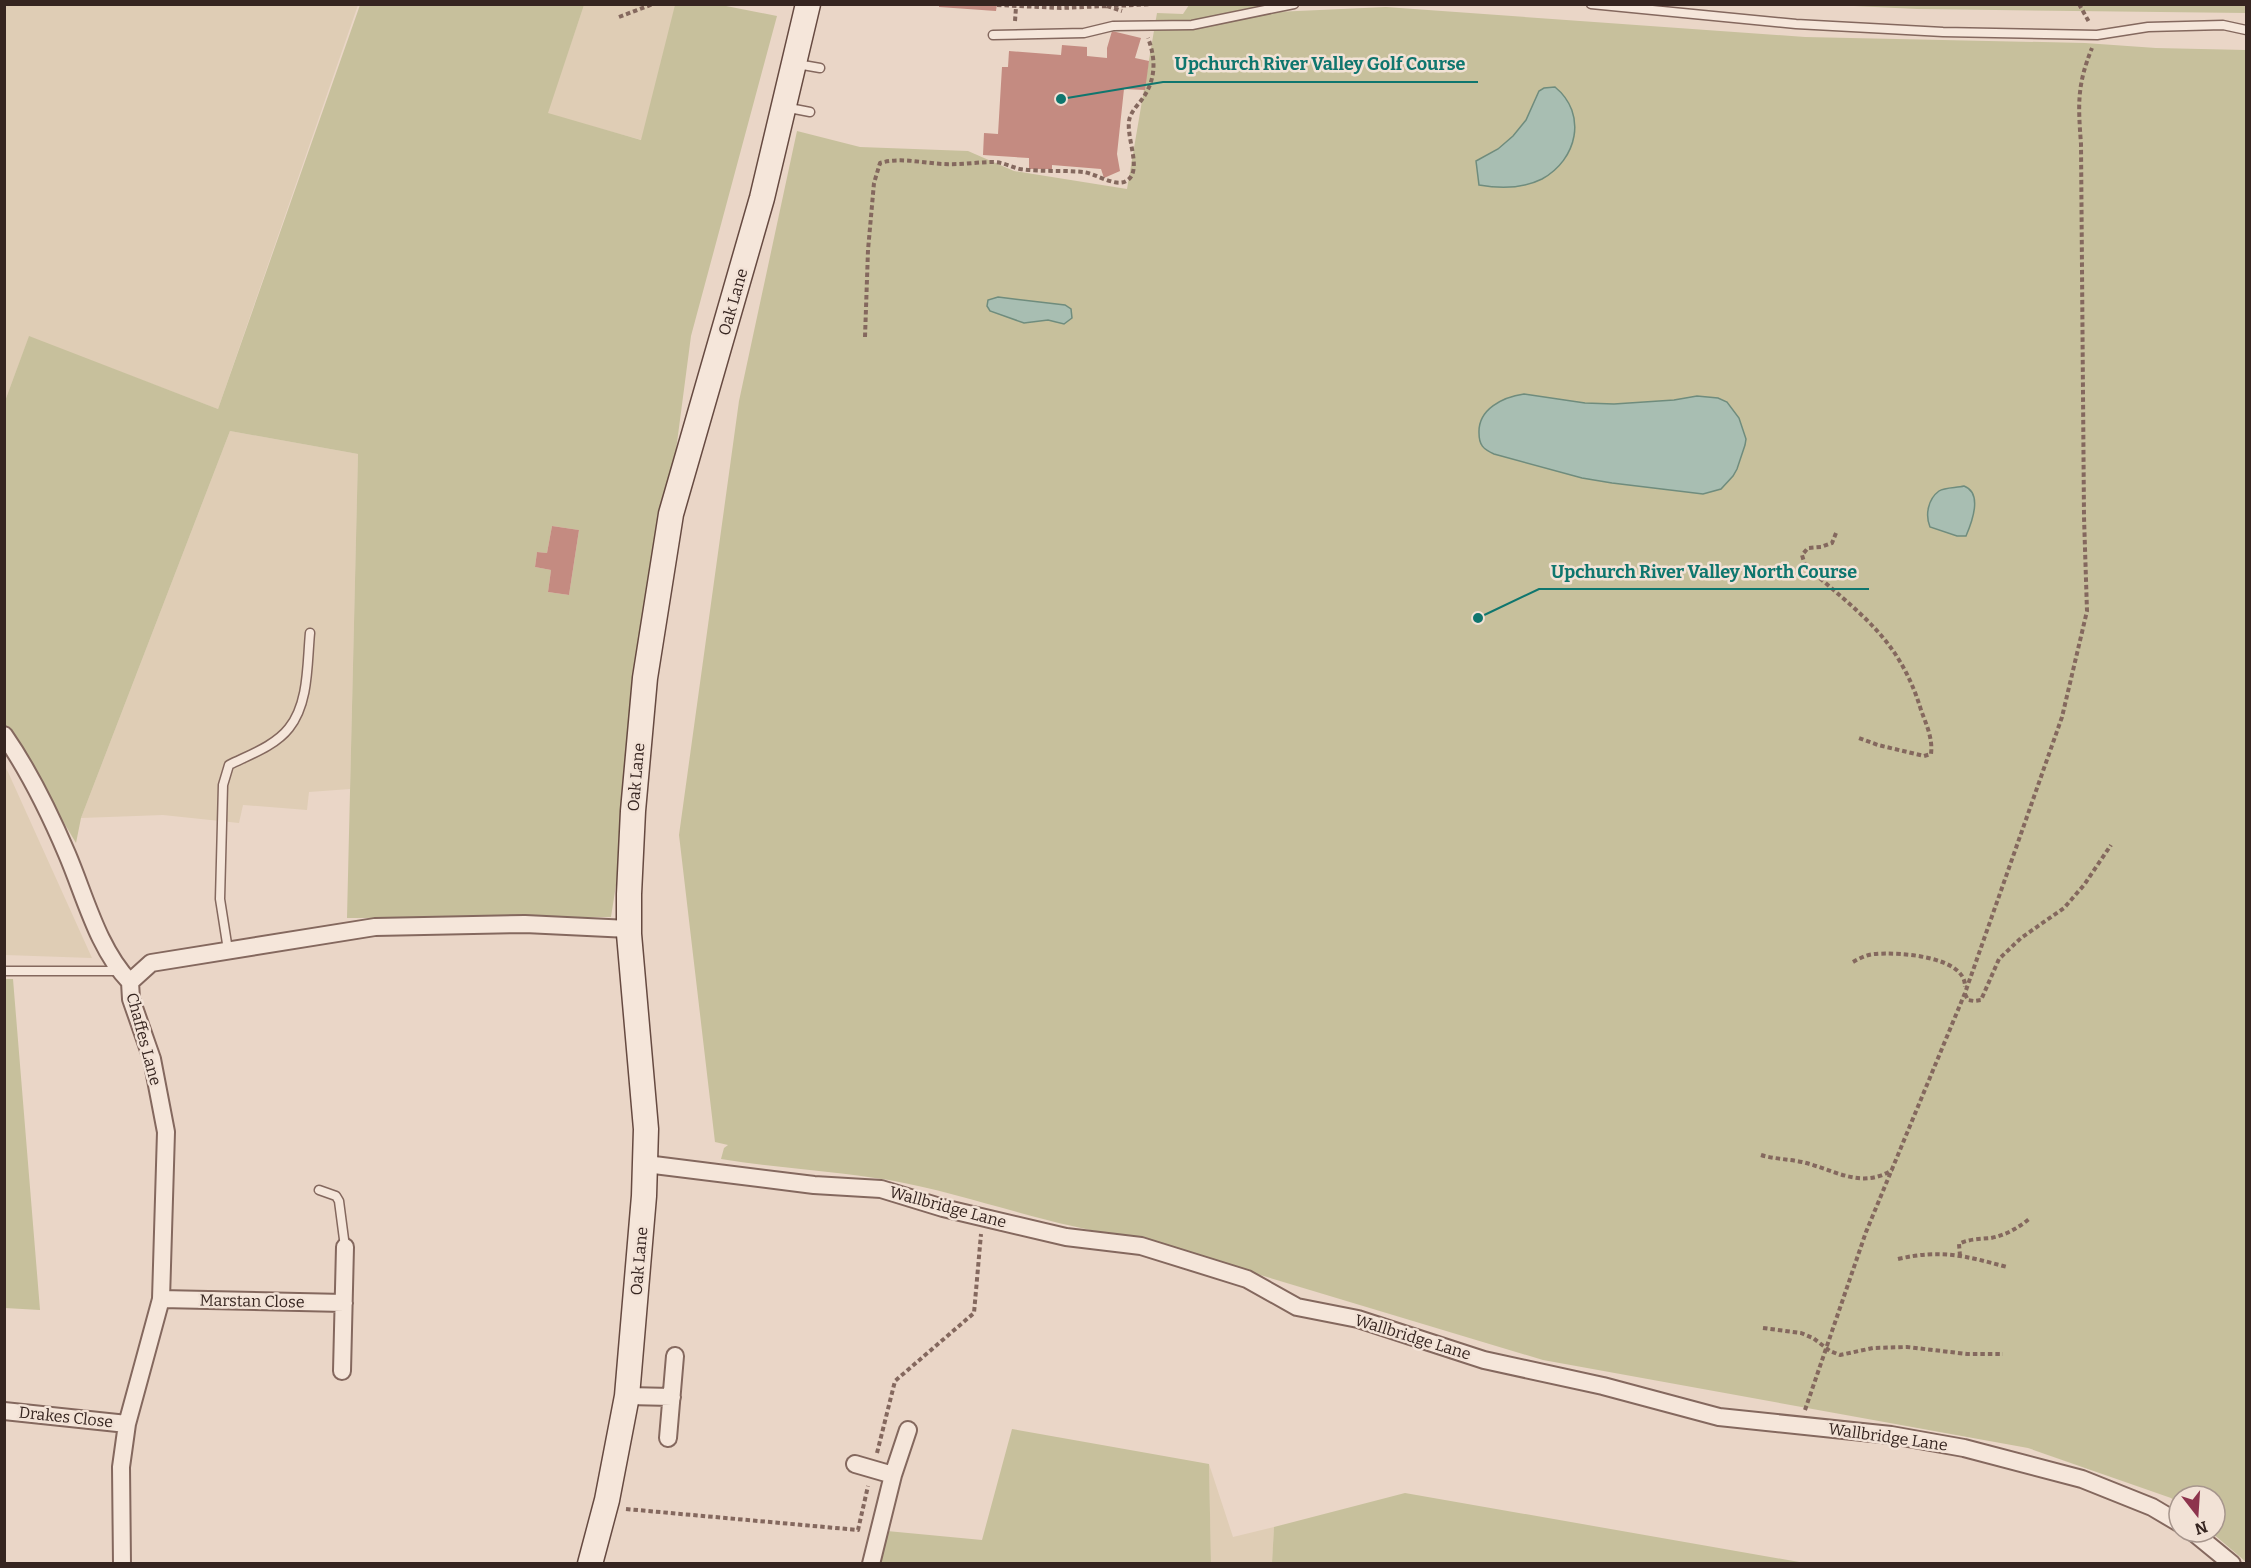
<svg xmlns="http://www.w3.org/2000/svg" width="2251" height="1568" viewBox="0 0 2251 1568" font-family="Bitter,serif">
	<rect width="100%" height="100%" fill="#ead6c7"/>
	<path fill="#dfcdb5" d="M5 5H358L218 409 29 337 5 401Z
		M584 5H678L642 140 547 114Z
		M230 431 358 454 350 789 309 792 307 810 243 805 239 823 163 815 81 818Z
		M5 767 8 772 92 958 5 955Z
		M1209 1464 1233 1537 1274 1527 1272 1563H1211Z"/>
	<path fill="#c7c09c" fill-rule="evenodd" d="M2246 4V13L1917 9 1833 5Z
		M360 5H584L548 113 641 140 675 5H721L777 16 691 336 652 633 623 800 618 872 611 917 347 918 358 454 230 431 81 818 76 843 5 724V401L29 336 218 409ZM552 526 579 530 569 595 548 592 551 570 535 567 537 552 547 553Z
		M1189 5H1272L1232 14 1386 7 1805 37 2085 43 2156 48 2246 50V1562L2211 1532H2215V1496H2179V1504L2171 1498 2028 1448 1543 1360 1134 1237C1050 1227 972 1195 889 1180 834 1171 777 1168 721 1159L724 1148 728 1145 715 1142 679 835 739 401 797 131 860 147 968 151 1014 171 1127 189 1157 13 1183 14Z
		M5 979H13L40 1310 5 1308Z
		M1012 1429 1209 1464 1211 1563 879 1564 887 1531 982 1540Z
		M1405 1493 1805 1563H1272L1274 1527Z"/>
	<path fill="#a8beb2" stroke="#6f8c7d" stroke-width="1.5" d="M1555 87C1588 114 1577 160 1542 179 1522 189 1501 189 1479 185L1476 161 1498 149 1513 136 1526 120 1539 91 1544 88Z
		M998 297 1065 305 1071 309 1072 318 1064 324 1048 320 1024 323 990 311 987 306 988 300Z
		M1524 394 1585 403 1614 404 1674 400 1697 396 1718 398 1727 402 1739 418 1746 439 1745 445 1737 469 1733 476 1721 489 1703 494 1612 483 1582 478 1494 454C1483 449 1479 445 1479 433 1478 409 1503 397 1524 394Z
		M1964 486C1983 493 1972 522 1966 536H1957L1930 527C1925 515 1928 499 1939 491 1945 487 1957 488 1964 486Z"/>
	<path fill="#c48b81" d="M939 4H997L996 11 939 7Z
		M1112 31 1141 38 1135 58 1149 61 1145 90 1124 89 1117 154 1120 171 1104 178 1101 169 1052 165V169H1029V158L983 155 984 133 998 134 1002 67H1008L1009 51 1061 55 1062 45 1087 47V56L1107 58V48Z
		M552 526 579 530 569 595 548 592 551 570 535 567 537 552 547 553Z"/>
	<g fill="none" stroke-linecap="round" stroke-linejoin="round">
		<g stroke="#84685e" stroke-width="11">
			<path id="lane" d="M1591 4 1796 24 1943 32 2097 35 2148 27 2223 25 2246 30
				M993 35 1084 33 1113 26 1192 25 1294 4
				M797 64 820 68
				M784 107 810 112
				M228 950 220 899 223 785 229 765C249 755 275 746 289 728 309 703 307 664 310 633
				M4 971H119
				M319 1190 336 1196 339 1201 345 1247"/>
		</g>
		<g stroke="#84685e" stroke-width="20">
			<path id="street" d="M4 735C29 771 50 814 67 854 85 896 98 949 130 982
				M646 1164 814 1185 881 1189 943 1208 1066 1237 1141 1246 1247 1279 1297 1307 1358 1319 1484 1360 1603 1386 1719 1417 1891 1435 1964 1448 2082 1479 2152 1507 2179 1523
				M161 1299 344 1303
				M342 1371 345 1247
				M627 1396 672 1397
				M4 1411 127 1424
				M668 1438 675 1356
				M855 1464 893 1475
				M2193 1532 2232 1564
				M122 1564 121 1467 127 1424 161 1299 166 1132 152 1059 131 999 130 982 151 963 375 927 525 924 629 929
				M871 1564 893 1475 908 1430"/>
		</g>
		<g stroke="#664a41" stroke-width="27">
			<path id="secondary" d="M590 1564 607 1500 627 1396 644 1196 646 1129 629 934V894L633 811 645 678 671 514 762 198 808 4"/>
		</g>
		<path stroke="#84685e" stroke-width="4" stroke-dasharray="4.5 3" stroke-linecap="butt" d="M2079 4 2089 22
			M997 5 1061 8 1107 6
			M1107 6 1122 11
			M1114 6 1153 4
			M619 17 653 4
			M1015 21 1016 7
			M865 337 868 250 874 183 880 163C901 157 922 163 943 164 960 165 977 162 993 162 1003 162 1011 167 1020 169 1041 172 1062 170 1083 172 1096 173 1118 190 1129 179 1142 167 1124 133 1130 117 1133 109 1139 104 1143 98 1156 79 1156 59 1148 38
			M1836 533 1832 543 1821 547 1808 548 1802 555 1805 565C1858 613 1899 637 1921 710 1926 724 1933 738 1931 754L1924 756 1878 745 1859 738
			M1853 962C1860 958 1868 954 1876 954 1898 952 1966 956 1965 987
			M1965 994 1968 1000 1974 1001 1981 1000 1999 959 2021 938 2064 908 2084 885 2111 845
			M1761 1155C1774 1159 1788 1159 1802 1162 1833 1169 1861 1190 1892 1170
			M1960 1256 1959 1244C1968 1239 1980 1239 1991 1238 2006 1235 2018 1228 2029 1219
			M1898 1259C1941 1249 1966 1256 2007 1267
			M1763 1328 1801 1333 1813 1338 1830 1351 1840 1355 1873 1348 1907 1347 1967 1354H2003
			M1805 1410 1866 1232 1965 993 2062 717 2087 611 2084 517 2081 144C2078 104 2077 85 2092 48
			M877 1453 895 1381 974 1313 981 1234
			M626 1509 858 1530 868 1486"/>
		<use href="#lane" stroke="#f5e6da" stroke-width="8"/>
		<use href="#street" stroke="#f5e6da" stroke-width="16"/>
		<use href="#secondary" stroke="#f5e6da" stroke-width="24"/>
	</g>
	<g text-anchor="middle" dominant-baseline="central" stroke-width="5" stroke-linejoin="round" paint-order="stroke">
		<g font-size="16" fill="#362520" stroke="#f2e2d6">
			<text transform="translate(733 302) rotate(-74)">Oak Lane</text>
			<text transform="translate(636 777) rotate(-85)">Oak Lane</text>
			<text transform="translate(144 1039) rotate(75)">Chaffes Lane</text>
			<text transform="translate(948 1207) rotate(15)">Wallbridge Lane</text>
			<text transform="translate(639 1261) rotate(-85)">Oak Lane</text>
			<text transform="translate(252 1301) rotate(1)">Marstan Close</text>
			<text transform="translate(1413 1337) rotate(17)">Wallbridge Lane</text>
			<text transform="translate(66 1417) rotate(6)">Drakes Close</text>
			<text transform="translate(1888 1437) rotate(8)">Wallbridge Lane</text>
		</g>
	</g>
	<path fill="none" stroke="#0f766e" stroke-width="2" d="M1061 99L1163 82H1478M1478 618L1539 589H1869"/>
	<g fill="#0f766e" stroke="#f2e2d6" stroke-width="2">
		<circle cx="1061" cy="99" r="6"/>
		<circle cx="1478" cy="618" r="6"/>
	</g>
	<g font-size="18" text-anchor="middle" font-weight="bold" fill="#0f766e" stroke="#f2e2d6" stroke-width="5" stroke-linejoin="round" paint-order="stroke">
		<text x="1320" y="70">Upchurch River Valley Golf Course</text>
		<text x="1704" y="578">Upchurch River Valley North Course</text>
	</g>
	<rect width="2251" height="1568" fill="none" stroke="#362520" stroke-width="12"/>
	<g transform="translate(2197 1514) rotate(163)"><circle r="28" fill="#f2e2d6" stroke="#a7968d" stroke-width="1.5"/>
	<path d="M0-4.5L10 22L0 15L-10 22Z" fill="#8d344d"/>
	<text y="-9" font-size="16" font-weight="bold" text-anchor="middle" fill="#362520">N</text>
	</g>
</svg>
